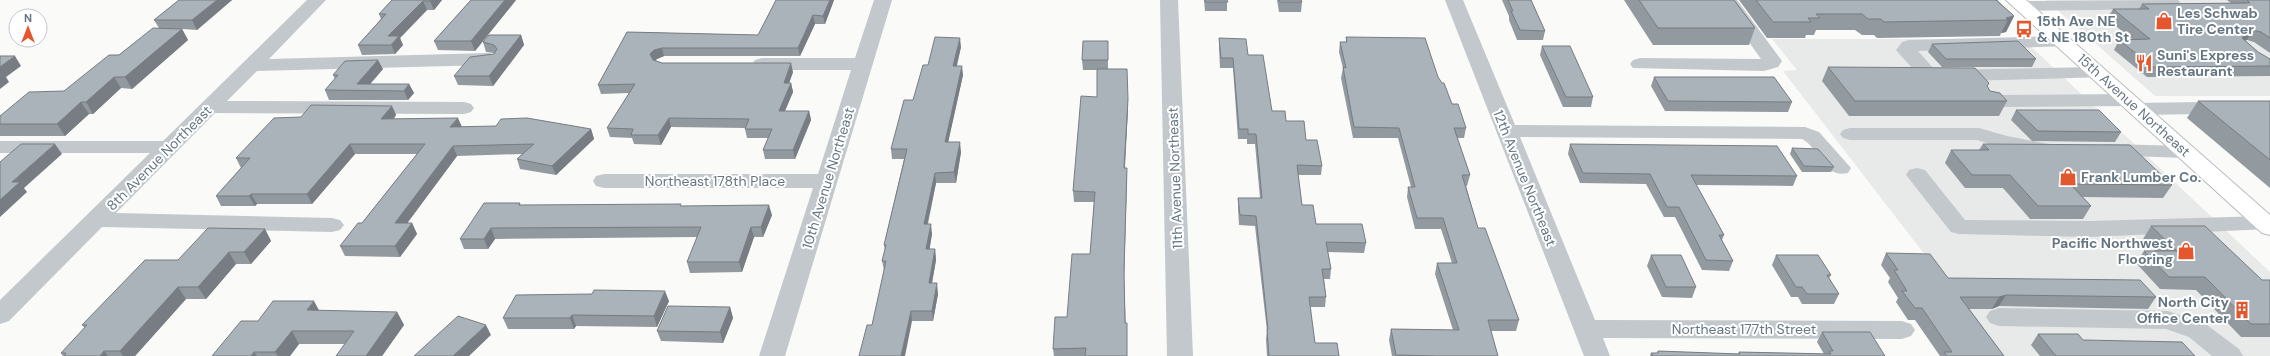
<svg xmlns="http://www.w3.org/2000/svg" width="2270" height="356" viewBox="0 0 2270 356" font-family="'DM Sans',sans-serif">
	<rect width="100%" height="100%" fill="#fafaf8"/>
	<path fill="#e8e9e9" d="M2046 0H2259L2270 8V96H2155Z
		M1772 39H2023L2270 272V356H2003L1783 71 1797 70Z"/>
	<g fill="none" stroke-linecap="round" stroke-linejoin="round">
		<g stroke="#b5babe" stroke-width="2">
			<path id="major" d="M2006 0H2026L2270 215V235L2262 233Z"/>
		</g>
		<path fill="#c3c8cc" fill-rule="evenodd" d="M307 0H326L269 59 489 53 496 55 499 59 496 63 489 65 257 71 227 101 464 102 471 104 474 108 471 112 464 114 215 113 116 213 332 218 340 220 344 225 340 230 332 232 102 227 9 321 0 324V300L150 153H0V141H163Z
			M874 0H892L785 356H759L813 188H604L596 186 593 181 596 176 604 174H818L851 70H762L755 68 752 64 755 60 762 58H855Z
			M1160 0H1178L1193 356H1167Z
			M1445 0H1463L1515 125 1805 127 1819 132 1851 168 1848 173C1823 179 1820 148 1802 139L1520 137 1595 320 1902 321 1911 324 1915 330 1911 336 1902 339 1603 338 1610 356H1584Z
			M1719 0H1737L1782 61 1778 67 1764 71 1633 68 1630 64 1633 60 1640 58 1761 59Z
			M2178 0 2181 4 2178 8 2172 9 2021 11 2015 10 2012 6 2015 2 2021 1Z
			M2062 36 2069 38 2071 42 2069 46 1918 51 1934 69 1938 70 2097 67 2104 69 2107 73 2104 77 1936 82 1920 77 1896 50 1902 42 1909 40Z
			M2128 94 2135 96 2138 100 2136 103 2270 101V113L2138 115 2131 113 2128 109 2130 106 1991 107 1984 105 1981 101 1984 97 1991 95Z
			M1850 128H1979L2007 136 2049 144 2052 149 2049 154 2041 155 2003 148 1977 140H1850L1843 138 1840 134 1843 130Z
			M2108 144 2186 146 2194 147 2197 152 2194 157 2186 158 2100 155 2097 150 2100 145Z
			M1917 168 1925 170 1965 220 2090 221 2265 216 2270 217V229L2090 237 1959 234 1951 232 1906 175 1909 170Z
			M1999 308 2168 311 2207 325 2239 349 2243 356H2212L2189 337 2166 329 1999 326 1990 323 1986 317 1990 311Z"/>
		<use href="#major" fill="#fff" fill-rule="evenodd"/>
	</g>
	<path fill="#929a9f" d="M179 0H232L197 30 182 29 188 40 132 89 121 88 93 114H89L65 136H0V116L64 91 159 28 154 20Z
		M392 0H442L434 10H427L400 38 403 45 395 54 362 55 358 45 381 19 379 14Z
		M471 0H516L475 51 438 50 434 41Z
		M776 0H834L825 24H815L800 56H664L657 59 655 60 662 63 793 72 789 83H791L793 92 785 111H809L811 120 795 159H765L763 150 768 138H747L745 129V128L671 127 661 145 634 144 632 138 610 137 607 128 629 93 601 94 598 85 627 32 758 35Z
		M1204 0H1227V11H1205Z
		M1277 0H1301L1302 2 1301 12H1279Z
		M1502 0H1531L1545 31 1543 40H1517L1509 20V16Z
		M1624 0H1734L1755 28 1749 45H1653Z
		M1739 0H1998V1L2014 16 2006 32 2001 33 2000 36 1877 38 1874 35H1862L1855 30H1816L1814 35H1806L1805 38H1767Z
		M2227 0H2270V53L2254 42 2247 40H2245L2258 52 2270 59V76L2147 77 2114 50 2119 40 2132 39 2107 19 2113 9H2139L2142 4 2231 3Z
		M521 35 524 45 493 86 458 85 454 76 494 54V53L486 52 483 42Z
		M1346 37 1438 77 1452 104 1466 128 1464 138H1457L1470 175 1467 186H1466L1478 228 1519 320 1516 331H1491L1498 356H1392L1389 340 1391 329 1453 330 1435 274 1437 263H1452L1441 229H1415L1407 197 1408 187H1411L1398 138H1353L1341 78 1343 68 1339 52 1340 42H1346Z
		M1219 38 1248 55 1272 111 1286 121 1306 140 1322 166 1321 175H1298L1302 205 1316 224 1366 243 1364 253 1328 252 1331 269 1330 279H1324L1326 297 1325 307H1310L1315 343 1339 356H1267L1266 339 1267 331 1255 226 1239 225 1238 208V198H1260L1255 144H1247V139H1238L1233 68H1220L1219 48Z
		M1108 41V69L1128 108 1125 168H1127L1124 278 1127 356H1054L1053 349 1067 317 1090 254 1094 202H1074L1073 191 1097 97V70H1083L1082 60Z
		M1932 44 2036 59 2032 67H1942L1928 52Z
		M1542 46 1593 97 1591 107H1563L1540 55Z
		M961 47 957 66 963 75 948 142 961 152 956 183H936L928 224 932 234 929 249H935L936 260 932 283 938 294 933 321H912L872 325 884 270 882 261 885 250 884 245 904 159H892L891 149 913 100 928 65Z
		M1828 67 1989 83 1987 86 1990 91 2007 101 1999 116H1849L1822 81Z
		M383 69 370 84H409L414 93 408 100H329L325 90 335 79 333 75Z
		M1654 77 1792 102 1788 112 1665 111 1651 86Z
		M2198 101H2270V188L2187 118Z
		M392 106 396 115 394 119 461 127 591 129 594 139 556 175 520 169 517 159 522 154 457 156 407 223H412L417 234 400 257 345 256 340 246 362 223 417 154H355L312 204H257L255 206H221L216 196 241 168 236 158 301 117Z
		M2016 110 2121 132 2115 142 2032 141 2011 120Z
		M1570 144 1797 176 1793 186 1696 185 1724 235 1722 240 1733 261 1729 271 1702 270 1675 217H1664L1646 184 1580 183 1568 154Z
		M1983 144 2172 185 2163 198 2083 197 2091 206 2083 219H2030L2003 188H1965L1945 163 1951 150H1979Z
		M1792 148 1834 167 1831 172H1802L1790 154Z
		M520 203V205L682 206 772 215 763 237H754L742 272 690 273 687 262 697 237 495 239 488 249H464L460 239Z
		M2151 226 2262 280H2270V337H2241L2196 290 2160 289 2136 263 2144 251H2155L2143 239Z
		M265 229 271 241 251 264H236L206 299H186L135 356H63L61 353 85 328 82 325 178 260Z
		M1886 253 1948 278 2156 297 2148 309 1999 306 1992 309H1969L2004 356H1940L1915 320H1908L1896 302 1898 298 1888 282 1890 278 1881 265Z
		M1651 255 1696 287 1692 298 1662 297 1647 266Z
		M1776 255 1831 275 1829 278 1839 294 1834 304H1802L1798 297H1791L1772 265Z
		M592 294 669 301 657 327 576 326 574 329H508L503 318Z
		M730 307 733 318 723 343 661 341 657 331Z
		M319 311 397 312 404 325 382 356H336L345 344H299L290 356H212Z
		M1822 332 1885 356H1650L1651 353H1657L1658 351 1738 354 1739 352 1824 354 1817 342Z
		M2038 334 2083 340 2195 356H2040L2031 345Z"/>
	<path fill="#777d82" d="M217 0H232L197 30 192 20Z
		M431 0H442L434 10 430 1Z
		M505 0H516L475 51 471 41Z
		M830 0H834L825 24 823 16Z
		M423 1 427 10 400 38 403 45 395 54 388 36Z
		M813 15 815 24 800 56 798 48Z
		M2014 16 2006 32 2001 33 2008 20 2006 18Z
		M182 29 188 40 132 89 125 77Z
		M2253 30 2247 40 2240 42 2246 32Z
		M521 35 524 45 493 86 489 76Z
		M960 38 961 47 954 75 953 66Z
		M662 48 664 56 657 59 653 63 650 54 654 50Z
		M15 56 21 66 6 77 9 82 0 89V67Z
		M378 60 383 69 365 90 357 84Z
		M791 63 793 72 786 92 784 83Z
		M962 66 963 75 946 152 945 142Z
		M114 77 121 88 93 114 86 102Z
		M791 83 793 92 781 120 779 111Z
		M409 84 414 93 408 100 404 91Z
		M1128 99V108L1124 178V168Z
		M81 102 89 114 65 136 57 124Z
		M392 106 396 115 386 128 381 119Z
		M809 111 811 120 795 159 793 150Z
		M458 118 462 127H450Z
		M669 118 671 127 661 145 658 135Z
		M591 129 594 139 556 175 552 166Z
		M960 142 961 152 956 183 954 172Z
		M55 144 62 154 24 188 27 192 0 217V200L12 182Z
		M350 144 355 154 312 204 307 194Z
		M453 146 457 156 400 233 395 223Z
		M1127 168V178L1124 281V270Z
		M935 173 936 183 925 234 924 224Z
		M251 194 257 204 255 206 249 196Z
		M769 205 772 215 763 237 761 227Z
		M412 223 417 234 400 257 395 246Z
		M931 224 932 234 928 260 926 249Z
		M751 227 754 237 742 272 739 262Z
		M491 228 495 239 488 249 484 239Z
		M265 229 271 241 251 264 244 252Z
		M935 249 936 260 930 294 929 283Z
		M229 252 236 264 206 299 198 287Z
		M937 283 938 294 933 321 932 311Z
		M178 287 186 299 135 356H123L120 351Z
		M665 291 669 301 657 327 654 316Z
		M2006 295 1999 306 1992 309 1999 297Z
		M314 301 321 314 307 310Z
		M730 307 733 318 723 343 720 332Z
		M911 311 912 321 905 356H901Z
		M397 312 404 325 382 356H366Z
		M572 315 576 326 574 329 570 318Z
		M486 325 491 335 469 356H453Z
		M292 331 299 344 290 356H278L275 352Z
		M104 351 108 356H100Z
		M254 352 257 356H251Z"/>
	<path fill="#aab3b9" stroke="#777d82" d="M179 0H217L192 20H154Z
		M392 0H431L430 1H423L388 36H399L391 45H358L386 14H379Z
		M471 0H505L471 41H434Z
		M776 0H830L823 16 813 15 798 48H662L654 50 650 54 653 60 662 63H791L784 83H791L779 111H809L793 150H763L772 129H745L749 119 669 118 658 135H631L633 129 607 128 635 84 598 85 627 32 758 35Z
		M1205 0H1227L1228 2H1205Z
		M1279 0H1301L1302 2H1280Z
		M1508 0H1531L1545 31 1520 30 1511 11H1513Z
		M1639 0H1734L1755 28H1658Z
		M1756 0H1996L2014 16 2006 18 2008 20 1884 22 1881 19H1868L1862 14H1816L1820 18H1808L1811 22H1773Z
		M2247 0H2270V38L2261 32 2253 30 2246 32 2242 38 2258 52 2270 59V66L2153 67 2119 40 2150 39 2113 9H2149L2142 4 2250 3Z
		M153 28 182 29 125 77H114L86 102H81L57 124H0V116L29 92 64 91 109 55H119Z
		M489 35H521L489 76H454L470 57 494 54 497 49 494 45 483 42Z
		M935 37 960 38 953 66H962L945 142H960L954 172 935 173 924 224H931L926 249H935L929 283H937L932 311H911L901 356H859L867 325H872L886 261H882L886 245H884L907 149H891L904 100H913L923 65H928Z
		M1346 37 1425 38 1438 77 1442 83H1444L1452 104H1458L1466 128H1454L1470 175H1462L1478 228H1485L1519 320H1488L1498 356H1437L1396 355 1391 329 1459 330 1437 263H1457L1443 218H1417L1408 187H1415L1399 128 1354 127 1343 67 1346 68 1340 42H1347Z
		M1219 38 1246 39 1248 55H1263L1272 111H1285L1286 121H1304L1306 140H1317L1322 166 1297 165 1302 205H1313L1316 224H1362L1366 243 1326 242 1331 269H1322L1326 297H1309L1315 343H1337L1339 356H1269L1267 329H1268L1256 216 1240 215 1238 198H1262L1256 134H1248V129H1239L1233 58H1221Z
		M1083 41H1108V60H1082Z
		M2018 41 2036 59H1946L1932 44Z
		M1542 46H1570L1593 97H1566Z
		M0 56H15L0 67Z
		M378 60 357 84H409L404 91 325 90 338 75H333L345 61Z
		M1828 67 1975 68 1989 83 1987 86 1990 91 2000 93 2007 101H1855Z
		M1097 69H1127L1128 99 1124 168H1127L1124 270 1125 323H1127V356H1085L1086 348 1053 349 1055 317H1067L1072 254H1090L1095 192 1073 191 1081 96 1097 97Z
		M1654 77H1774L1792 102 1668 101Z
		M2198 101H2270V160Z
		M311 105 392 106 381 119 458 118 450 127 496 126 501 119 527 118 591 129 552 166 517 159 534 144 453 146 395 223H412L395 246H340L358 223H362L425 144H350L307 194H251L249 196H216L250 158H236L274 118 301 117Z
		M2016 110H2099L2121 132 2038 131Z
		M21 144H55L12 182H20L0 200V162Z
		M1570 144 1777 146 1797 176 1691 175 1724 235H1719L1733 261 1706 260 1679 207H1667L1650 174 1583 173Z
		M1983 144 2130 145 2172 185 2070 184 2091 206H2038L2010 175H1972L1951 150H1989Z
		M1792 148 1818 149 1834 167 1804 166Z
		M484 203H520L519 205 681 204 680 206 769 205 761 227H751L739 262H687L701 227 491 228 484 239H460Z
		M2151 226H2205L2262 280H2270V324H2251L2205 277H2169L2144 251H2177Z
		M208 228 265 229 244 252H229L198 287H178L120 351H104L100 356H64L66 353H61L87 325H82L145 260H178Z
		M1886 253 1930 254 1948 278 2140 280 2156 297 2006 295 1999 297H1960L2004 356H1947L1944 352H1952L1922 308H1915L1902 291H1907L1894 270H1898Z
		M1651 255H1681L1696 287H1666Z
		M1776 255H1818L1831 275H1827L1839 294H1807L1802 287H1796Z
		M594 290 665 291 654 316 572 315 570 318H503L516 295 592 294Z
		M273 301H314L307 310 397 312 366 356H336L354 331H292L275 352H254L251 356H212L241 321H258Z
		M668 306 730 307 720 332 657 331Z
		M458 316 486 325 453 356H414Z
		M1822 332H1870L1885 356H1653L1651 353H1658V351L1740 354 1739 352 1831 354 1829 351H1833Z
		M2038 334H2078L2083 340 2182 342 2195 356H2056Z"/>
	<defs>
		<g id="shop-bare" transform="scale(1.38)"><path d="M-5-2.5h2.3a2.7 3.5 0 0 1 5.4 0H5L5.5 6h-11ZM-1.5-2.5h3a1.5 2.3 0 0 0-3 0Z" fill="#e4572e" stroke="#fff" stroke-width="2.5" paint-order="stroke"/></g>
		<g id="bus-bare" transform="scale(1.38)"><path d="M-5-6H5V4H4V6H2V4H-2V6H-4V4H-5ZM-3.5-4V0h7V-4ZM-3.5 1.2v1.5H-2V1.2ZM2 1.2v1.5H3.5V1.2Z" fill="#e4572e" stroke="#fff" stroke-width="2.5" paint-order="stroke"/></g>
		<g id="restaurant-bare" transform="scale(1.38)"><path d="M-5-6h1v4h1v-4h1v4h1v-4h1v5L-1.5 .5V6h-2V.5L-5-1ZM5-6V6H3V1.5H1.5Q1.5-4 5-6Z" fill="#e4572e" stroke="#fff" stroke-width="2.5" paint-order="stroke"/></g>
		<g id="building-bare" transform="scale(1.38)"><path d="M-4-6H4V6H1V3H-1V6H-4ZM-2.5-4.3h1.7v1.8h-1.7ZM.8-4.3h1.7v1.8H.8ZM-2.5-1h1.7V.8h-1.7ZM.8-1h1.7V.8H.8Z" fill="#e4572e" stroke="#fff" stroke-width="2.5" paint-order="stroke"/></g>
	</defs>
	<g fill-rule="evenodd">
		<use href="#shop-bare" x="2164" y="21"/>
		<use href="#bus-bare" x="2024" y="29"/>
		<use href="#restaurant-bare" x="2144" y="63"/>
		<use href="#shop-bare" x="2068" y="177"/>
		<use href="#shop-bare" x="2186" y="251"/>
		<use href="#building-bare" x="2242" y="310"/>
	</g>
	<g text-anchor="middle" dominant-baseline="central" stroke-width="4" stroke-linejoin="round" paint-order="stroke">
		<g font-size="14" font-weight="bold" fill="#657683" stroke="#fff" text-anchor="start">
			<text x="2177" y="13">Les Schwab<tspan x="2177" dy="16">Tire Center</tspan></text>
			<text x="2037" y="21">15th Ave NE<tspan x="2037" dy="16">&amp; NE 180th St</tspan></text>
			<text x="2157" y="55">Suni's Express<tspan x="2157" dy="16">Restaurant</tspan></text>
			<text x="2081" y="177">Frank Lumber Co.</text>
			<text x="2173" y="243" text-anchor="end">Pacific Northwest<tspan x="2173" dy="16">Flooring</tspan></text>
			<text x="2229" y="302" text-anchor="end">North City<tspan x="2229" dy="16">Office Center</tspan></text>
		</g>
		<g font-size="14" fill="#657683" stroke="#fff">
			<text transform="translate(2134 105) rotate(42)">15th Avenue Northeast</text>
			<text transform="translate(159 158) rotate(-45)">8th Avenue Northeast</text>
			<text transform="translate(828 178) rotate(-73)">10th Avenue Northeast</text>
			<text transform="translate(1175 178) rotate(-92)">11th Avenue Northeast</text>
			<text transform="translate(1525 178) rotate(68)">12th Avenue Northeast</text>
			<text x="715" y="181">Northeast 178th Place</text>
			<text x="1744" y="329">Northeast 177th Street</text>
		</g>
	</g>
	<g transform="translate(28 28)"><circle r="19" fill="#ffffff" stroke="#c1c8cd"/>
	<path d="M0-3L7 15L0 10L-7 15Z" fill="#e4572e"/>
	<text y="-6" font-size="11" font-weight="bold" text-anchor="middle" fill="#657683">N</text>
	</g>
</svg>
